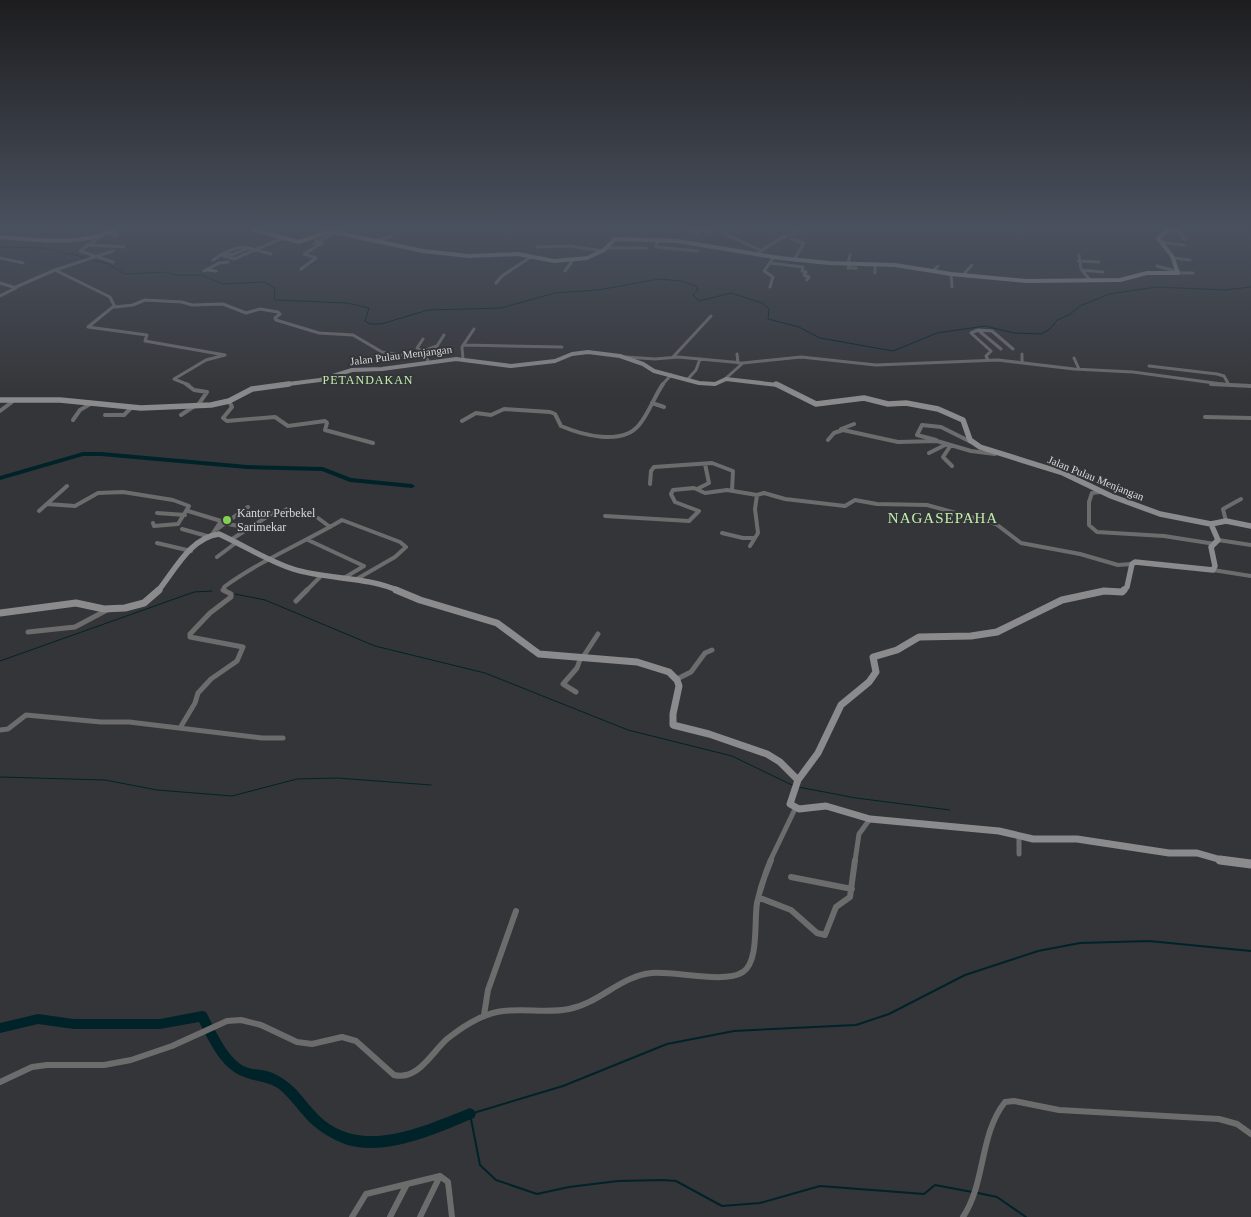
<svg xmlns="http://www.w3.org/2000/svg" width="1251" height="1217" viewBox="0 0 1251 1217" font-family="Georgia,serif">
	<rect width="100%" height="100%" fill="#343538"/>
	<g fill="none" stroke-linecap="round" stroke-linejoin="round">
		<path stroke="#002329" stroke-width="1" d="M0 247 44 248 87 258
			M90 259 108 264 125 274 163 272 176 275H201L223 284 264 282 275 288 274 299 276 300 347 303 369 308 365 321 370 324H381L428 310 501 308 555 293 598 290 659 279 681 281 696 286 698 290 693 295 699 301 731 293 762 303 769 309 768 319 799 327 820 338 893 351 937 333 985 326 1014 333 1041 334 1050 329 1057 320 1069 315 1080 306 1109 294 1157 287 1224 290 1251 287
			M235 594 265 600 375 646 485 673 628 730 732 756 794 786
			M0 661 194 592 212 591
			M0 777 105 780 157 790 232 796 297 779 337 778 431 785
			M798 787 856 798 950 810"/>
		<path stroke="#002329" stroke-width="2" d="M972 1192 935 1185 924 1194 820 1186 760 1203 722 1206 676 1181 663 1180 618 1181 569 1187 537 1194 496 1180 480 1165 470 1114 563 1086 667 1044 734 1031 856 1025 889 1014 965 975 1038 951 1080 943 1149 941 1251 951
			M978 1193 997 1197 1026 1217"/>
		<path fill="#002329" fill-rule="evenodd" d="M83 452H101L247 465 323 467 351 478 412 484 415 486 412 488 350 482 322 471 247 469 101 456H83L0 480V476Z
			M202 1011 206 1012C215 1029 227 1059 246 1067 250 1069 256 1069 261 1070 270 1071 278 1075 285 1080 301 1091 310 1109 325 1121 368 1154 426 1125 470 1108L474 1110 476 1114 474 1118C440 1132 395 1153 357 1147 343 1145 330 1138 319 1130 303 1119 294 1101 279 1089 269 1082 258 1082 247 1078 221 1070 211 1044 199 1022L160 1029H74L38 1024 0 1033V1023L38 1014 74 1019H160Z"/>
		<path stroke="#6c6c6d" stroke-width="3" d="M96 229 112 230
			M684 229 699 234
			M696 229 709 233
			M711 229 716 230
			M722 229 725 234 760 250
			M1177 229 1184 239
			M109 233 117 234 114 236
			M100 237 80 251 113 262
			M658 239 656 247 698 251
			M792 239 804 243 794 260
			M375 242 392 235
			M1160 242 1184 245
			M314 244 335 232
			M88 245 124 247
			M537 247 569 246 603 251
			M606 248H646
			M226 252 241 247 247 248
			M756 254 781 238 805 229
			M232 255 248 248 271 254
			M1079 255 1081 269 1090 280
			M224 256 234 259 285 237
			M0 258 23 263
			M1174 258 1190 260
			M213 260 224 253 233 255
			M1078 261 1099 262
			M770 263 803 267 802 271 806 272 804 275 809 277 807 280
			M848 264 850 255
			M850 264 848 268H856
			M875 264V273
			M1157 266 1179 272
			M301 269 316 258 304 254 322 243 316 241
			M55 270 113 251
			M207 270 216 271
			M1082 270 1103 272
			M204 271 219 263 228 262
			M565 271 573 260
			M933 271 938 266
			M1178 273H1193
			M951 274 952 287
			M963 275 972 265
			M0 283 16 288 0 296
			M496 283 502 276 531 257
			M16 287 55 270 110 297 115 307 133 305 145 300 182 302 192 305 223 304 246 313 260 309 278 312 280 314 275 318 276 320 319 333 353 335 382 352 402 355 425 354 428 361
			M770 287 773 277 764 271 774 257
			M114 306 88 327 147 335 145 341 225 355 206 360 174 379 189 385
			M978 330 992 331 1013 349
			M423 339 417 348 424 352
			M463 345 562 347
			M423 351 437 346 444 335
			M737 354 738 363
			M1022 354V362
			M626 357 655 359 678 357 743 363 801 357 876 365 998 360 1074 369 1133 372 1229 385
			M673 357 711 316
			M1074 358 1079 369
			M463 359 462 347 474 329
			M988 360 986 356 991 351 971 333 978 330 1001 349
			M1149 366 1217 374 1224 376 1229 385
			M725 379 743 363
			M687 380 696 370 700 359
			M662 385 671 375"/>
		<path stroke="#6c6c6d" stroke-width="4" d="M186 384 194 390 207 392 198 405
			M1211 384 1251 386
			M229 401 232 407 223 418 227 421 275 417 288 426 325 421 327 423 325 430 373 443
			M652 403 664 407
			M0 411 12 402
			M105 415H124L132 407
			M181 415 196 405
			M1205 417 1251 418
			M73 420 80 410 92 403
			M462 421 476 413 491 415 504 409 550 412 555 414 561 426C582 435 622 446 639 425 649 413 654 397 663 384
			M841 429 854 424
			M828 440 834 433 843 430 898 442 937 441 971 451 995 454
			M936 440 917 435 922 425 941 427 971 442
			M951 445 943 457 952 466
			M929 453 947 444
			M650 484 651 471 654 467 712 463 733 471 732 491
			M697 489 709 483 705 464
			M1100 492 1092 493 1089 502V525L1097 532 1164 536 1215 544
			M47 504 75 506 98 493 123 492 173 500 189 506 178 524 154 526 153 523
			M39 511 67 486
			M188 511 221 521 213 533
			M157 513 185 515
			M605 516 689 521 699 511 675 502 671 494 673 490 694 488 705 493 727 490 757 495 764 493 785 499 845 506 855 500 877 504 927 505 996 524 1021 543 1080 554 1118 565 1132 564
			M318 518 330 527
			M1226 521 1223 509 1241 499
			M228 524 249 528
			M182 529 207 536
			M217 529 248 507
			M722 533 743 538H755
			M232 539 273 513 279 514 287 509
			M308 540 364 566 344 578
			M1218 540 1251 545
			M157 543 191 551
			M750 546 758 533 755 509 757 495
			M217 557 237 542
			M1213 570 1251 576
			M225 591 224 587C261 560 303 543 342 520L400 542 406 547 395 557 355 580
			M306 591 322 575"/>
		<path stroke="#6c6c6d" stroke-width="5" d="M296 601 307 590
			M28 632 75 627 107 610
			M583 657 598 634
			M677 679 691 672 705 653 712 650
			M576 692 563 684 577 668 581 657
			M180 728 195 703 198 693 211 679 237 661 243 647 190 637V634L210 613 231 597V594L223 590
			M0 730 8 729 26 715 101 722H129L262 738H283
			M1019 836V854
			M770 861 795 809
			M855 861 859 834 870 819"/>
		<path stroke="#6c6c6d" stroke-width="6" d="M791 877 852 889
			M760 898 791 910 817 933 825 935 836 907 850 897 855 860
			M484 1015 488 990 516 911
			M0 1082 32 1067 47 1065H104L131 1060 172 1046 227 1021 241 1020 261 1025 297 1042 312 1044 342 1037 356 1041 394 1075C418 1081 432 1052 447 1039 462 1027 479 1016 497 1012 521 1007 545 1014 569 1009 600 1003 620 976 652 973 675 971 725 984 743 972 759 962 754 921 757 903 760 889 765 874 771 860
			M352 1217 366 1194 440 1176 448 1182 452 1217
			M390 1217 406 1186
			M420 1217 440 1176
			M963 1217C986 1182 979 1135 1005 1102L1014 1101 1059 1110 1219 1119 1237 1124 1251 1134"/>
		<path stroke="#8b8a8c" stroke-width="4" d="M251 229 299 242 330 231 423 251 469 256 518 254 554 261 587 258 604 250 615 239 677 241 780 258 829 263 895 265 951 274 1027 281 1120 280 1147 273H1178L1172 256 1158 238 1167 231 1181 229
			M0 237C40 240 79 247 116 229
			M280 385 320 380 352 370 382 369 456 359 511 366 555 361 572 354 588 352 620 356 643 364 654 371 699 383 715 384 726 379 778 385"/>
		<path stroke="#8b8a8c" stroke-width="5.5" d="M776 384 816 404 864 398 888 404 906 403 938 409 963 420 970 440 980 447 1063 473 1111 496 1160 514 1211 524
			M0 400H60L141 408 211 405 229 401 252 389 289 384
			M1211 524 1226 521 1251 526
			M158 591C175 570 190 538 219 534 243 545 268 561 293 569 328 580 366 576 399 591
			M1123 591 1127 587 1132 564 1135 562 1213 570 1215 566 1211 547 1218 540 1211 524"/>
		<path stroke="#8b8a8c" stroke-width="7" d="M396 590 420 600 497 623 539 654 637 662 669 672 677 680 679 686 673 714V725L709 734 767 754 780 762 798 780
			M1124 590 1122 592 1104 591 1062 600 997 632 971 636 919 637 897 650 873 657 876 672 869 682 841 705 818 753 798 780 790 804 799 809 826 806 870 819 999 831 1033 839H1077L1169 853H1197L1225 861
			M0 613 76 603 104 609 125 608 144 603 159 590"/>
		<path stroke="#8b8a8c" stroke-width="9" d="M1220 860 1251 864"/>
	</g>
	<linearGradient id="sky" x2="0" y2="1"><stop stop-color="#1d1d1f"/><stop offset="0.57" stop-color="#4a515e"/><stop offset="1" stop-color="#4a515e" stop-opacity="0"/></linearGradient>
	<rect width="1251" height="399" fill="url(#sky)"/>
	<circle fill="#82d050" stroke="#343538" stroke-width="2" cx="227" cy="520" r="5"/>
	<g text-anchor="middle" dominant-baseline="central" stroke-width="4" stroke-linejoin="round" paint-order="stroke">
		<g font-size="11" fill="#d8d9da" stroke="#343538">
			<text transform="translate(401 355) rotate(-7)">Jalan Pulau Menjangan</text>
			<text transform="translate(1096 478) rotate(22)">Jalan Pulau Menjangan</text>
		</g>
		<g font-size="12" letter-spacing="1" fill="#c3efac" stroke="#343538">
			<text x="368" y="380">PETANDAKAN</text>
		</g>
		<g font-size="12" fill="#d8d9da" stroke="#343538" text-anchor="start">
			<text x="237" y="513">Kantor Perbekel<tspan x="237" dy="14">Sarimekar</tspan></text>
		</g>
		<g font-size="15" letter-spacing="1" fill="#c3efac" stroke="#343538">
			<text x="943" y="518">NAGASEPAHA</text>
		</g>
	</g>
</svg>
